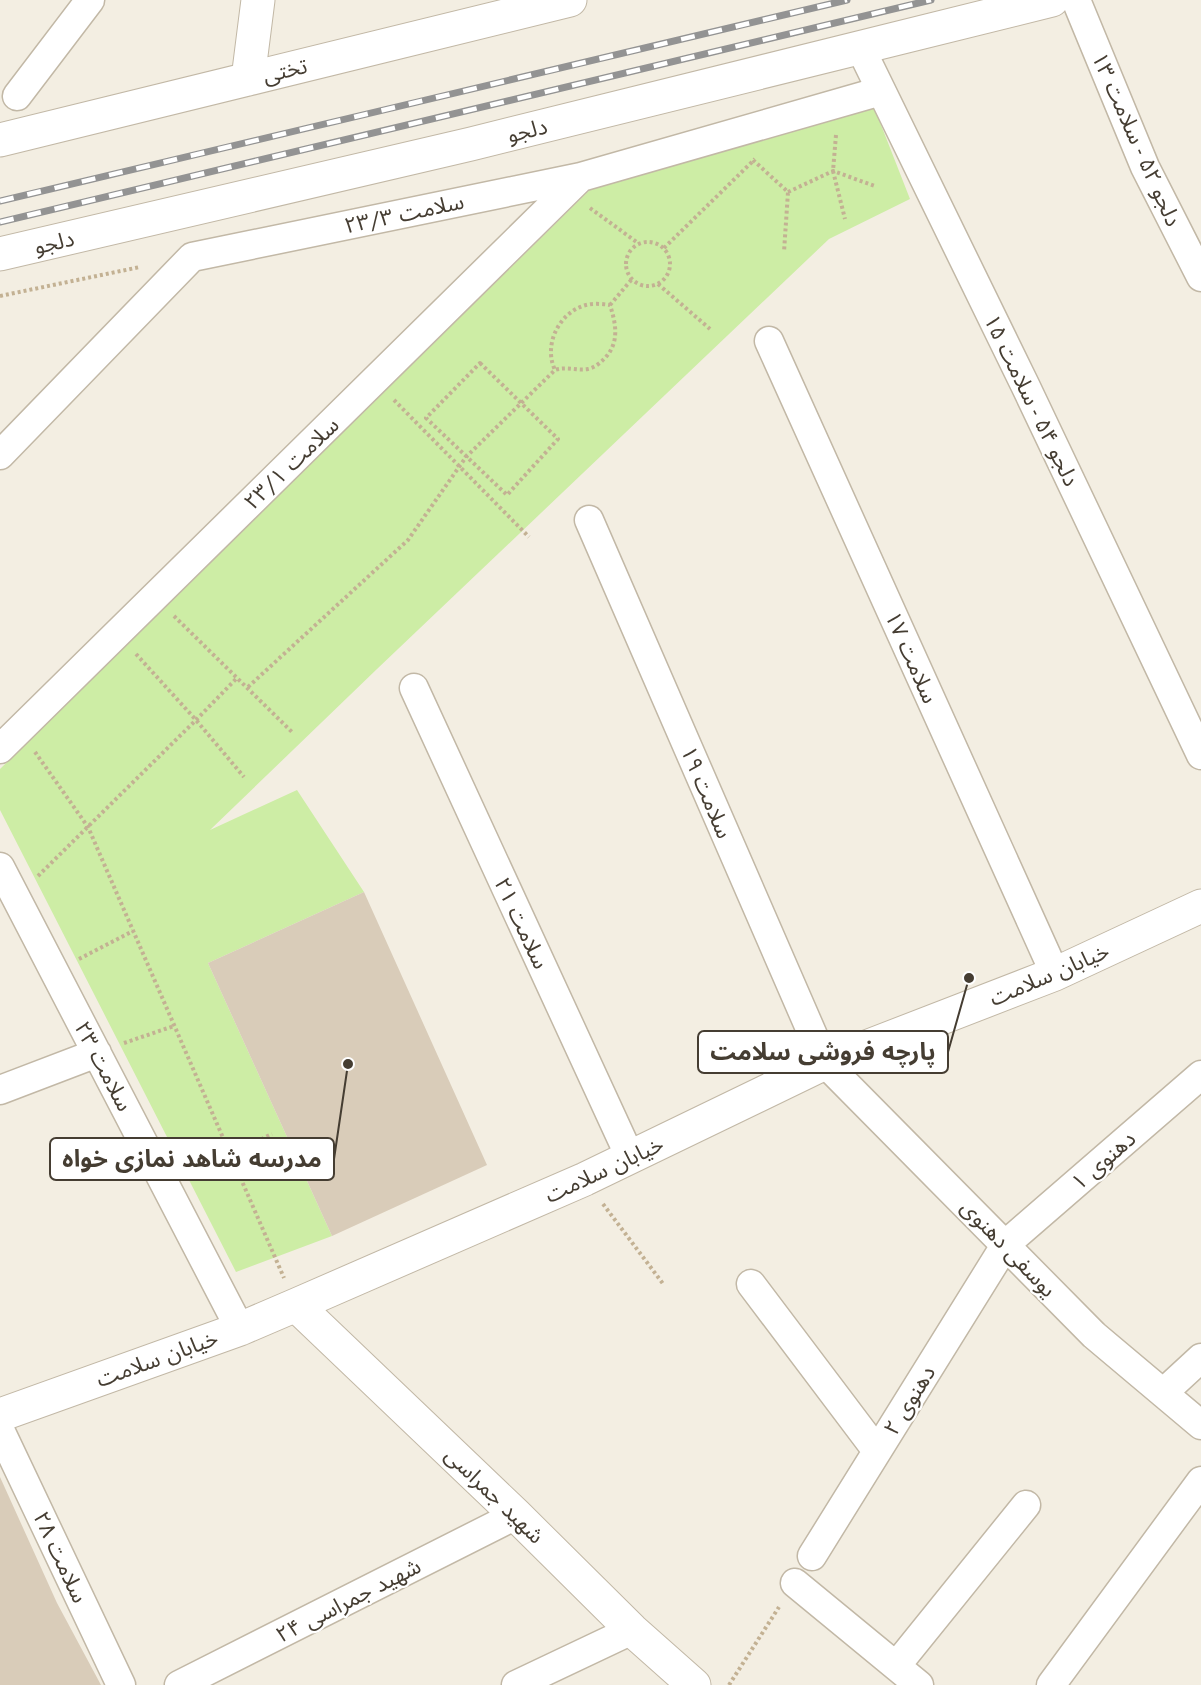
<svg xmlns="http://www.w3.org/2000/svg" width="1201" height="1685" viewBox="0 0 1201 1685" font-family="Jost,'Noto Sans Arabic',sans-serif">
	<rect width="100%" height="100%" fill="#f3eee2"/>
	<path fill="#cdeda5" d="M874 107 910 199 829 239 377 669 210 830 297 790 364 892 208 963 332 1236 236 1272 0 810V769L607 173Z"/>
	<path fill="#d9ccb9" d="M364 892 487 1165 332 1236 208 963Z
		M0 1477 57 1603 101 1685H0Z"/>
	<g fill="none" stroke-linecap="round" stroke-linejoin="round">
		<g stroke="#c2b8a6" stroke-width="31">
			<path id="minor" d="M1076 0 1145 167 1201 277
				M860 47 1025 385 1201 755
				M17 96 90 0
				M769 341 1055 974
				M0 455 192 257 581 177 881 91
				M589 520 825 1063 1094 1335 1201 1425
				M414 688 630 1157
				M0 749 581 177
				M0 867 240 1329
				M0 1090 97 1053
				M751 1284 877 1451
				M1163 1393 1201 1358
				M0 1430 121 1685
				M812 1556 1006 1244 1201 1075
				M795 1583 919 1685
				M896 1666 1026 1505
				M179 1685 516 1515
				M516 1685 632 1630
				M1051 1685 1201 1481"/>
		</g>
		<g stroke="#c2b8a6" stroke-width="35">
			<path id="tertiary" d="M248 79 258 0
				M0 140 570 0
				M0 254 471 144 1052 0
				M296 1305 516 1515 632 1630 694 1685
				M0 1415 240 1329 296 1305 585 1179 825 1063 1055 974 1201 906"/>
		</g>
		<path stroke="#c3b193" stroke-width="4" stroke-dasharray="3 3" stroke-linecap="butt" d="M836 135 833 171 845 219
			M753 160 788 192 784 252
			M788 192 833 171 875 186
			M590 208 638 243
			M626 264a22 22 0 1 1 44 0a22 22 0 1 1-44 0Z
			M664 248 755 159
			M658 284 710 329
			M0 296 140 267
			M610 305 632 279
			M480 363 558 439 507 495 426 418Z
			M394 400 529 537
			M174 616 293 733
			M136 654 196 720 244 777
			M248 687 408 540 466 457 555 370C567 366 577 371 588 369 594 368 600 363 604 359 620 343 616 324 610 305 603 304 594 303 586 305 559 312 543 345 555 370
			M35 752 88 827 284 1278
			M38 876 196 720 236 679
			M79 959 133 931
			M124 1043 174 1026
			M189 1169 230 1154 272 1134
			M603 1204 664 1285
			M729 1685 779 1607"/>
		<use href="#minor" stroke="#fff" stroke-width="28"/>
		<use href="#tertiary" stroke="#fff" stroke-width="33"/>
		<g stroke="#939393" stroke-width="7">
			<path id="rail" d="M0 201 847 0
				M0 222 931 0"/>
		</g>
		<use href="#rail" stroke="#fff" stroke-width="4.5" stroke-dasharray="14" stroke-linecap="butt"/>
	</g>
	<g text-anchor="middle" dominant-baseline="central" stroke-width="4.5" stroke-linejoin="round" paint-order="stroke">
		<g font-size="22" fill="#453d32" stroke="#fff">
			<text transform="translate(285 70) rotate(-14)">تختی</text>
			<text transform="translate(527 130) rotate(-14)">دلجو</text>
			<text transform="translate(1137 139) rotate(66)">دلجو ۵۲ - سلامت ۱۳</text>
			<text transform="translate(404 213) rotate(-12)">سلامت ۲۳/۳</text>
			<text transform="translate(54 242) rotate(-13)">دلجو</text>
			<text transform="translate(1032 400) rotate(64)">دلجو ۵۴ - سلامت ۱۵</text>
			<text transform="translate(291 463) rotate(-44)">سلامت ۲۳/۱</text>
			<text transform="translate(912 657) rotate(66)">سلامت ۱۷</text>
			<text transform="translate(707 792) rotate(67)">سلامت ۱۹</text>
			<text transform="translate(522 923) rotate(65)">سلامت ۲۱</text>
			<text transform="translate(1049 974) rotate(-23)">خیابان سلامت</text>
			<text transform="translate(104 1066) rotate(62)">سلامت ۲۳</text>
			<text transform="translate(1103 1160) rotate(-41)">دهنوی ۱</text>
			<text transform="translate(604 1169) rotate(-25)">خیابان سلامت</text>
			<text transform="translate(1009 1248) rotate(46)">یوسفی دهنوی</text>
			<text transform="translate(157 1358) rotate(-20)">خیابان سلامت</text>
			<text transform="translate(909 1400) rotate(-58)">دهنوی ۲</text>
			<text transform="translate(495 1495) rotate(44)">شهید جمراسی</text>
			<text transform="translate(61 1557) rotate(65)">سلامت ۲۸</text>
			<text transform="translate(348 1600) rotate(-27)">شهید جمراسی ۲۴</text>
		</g>
	</g>
	<path fill="none" stroke="#453d32" stroke-width="2" d="M969 978L948 1052M348 1064L334 1159"/>
	<g fill="#453d32" stroke="#fff" stroke-width="2">
		<circle cx="969" cy="978" r="6"/>
		<circle cx="348" cy="1064" r="6"/>
	</g>
	<g fill="#fff" stroke="#453d32" stroke-width="2">
		<rect x="698" y="1031" width="250" height="42" rx="6"/>
		<rect x="50" y="1138" width="284" height="42" rx="6"/>
	</g>
	<g font-size="24" text-anchor="middle" font-weight="bold" fill="#453d32">
		<text x="823" y="1060">پارچه فروشی سلامت</text>
		<text x="192" y="1167">مدرسه شاهد نمازی خواه</text>
	</g>
</svg>
